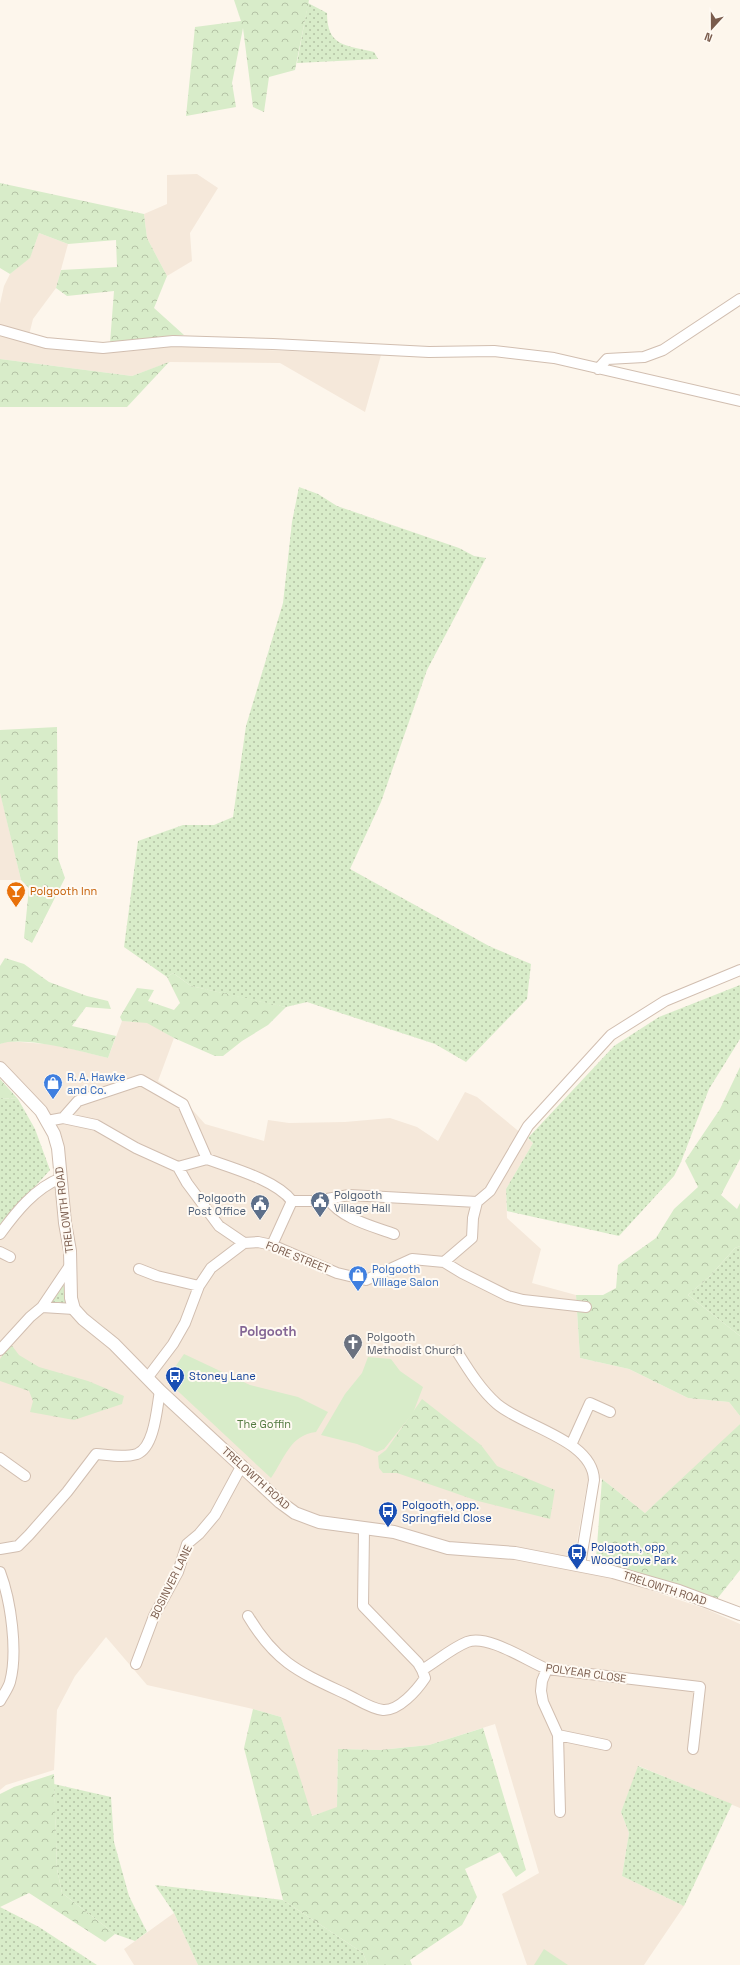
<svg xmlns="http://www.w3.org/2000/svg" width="740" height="1965" viewBox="0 0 740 1965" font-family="'Space Grotesk',sans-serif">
	<defs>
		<pattern id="grass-dots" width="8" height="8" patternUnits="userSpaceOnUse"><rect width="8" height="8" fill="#d8ecc9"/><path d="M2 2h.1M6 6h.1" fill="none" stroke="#b4c2a5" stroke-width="1.8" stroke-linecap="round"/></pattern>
		<pattern id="forest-crowns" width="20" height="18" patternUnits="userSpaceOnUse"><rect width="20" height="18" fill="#d8ecc9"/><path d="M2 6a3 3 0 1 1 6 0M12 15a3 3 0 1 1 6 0" fill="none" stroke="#b4c2a5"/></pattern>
	</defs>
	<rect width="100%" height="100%" fill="#fdf6ec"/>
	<path fill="#f5e8da" d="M197 174 218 188 190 233 192 261 167 276 147 238 144 214 167 204V175Z
		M39 233 68 244 56 288 33 319 27 343 122 352 176 346 381 355 365 412 280 363 170 362 132 376 0 359V304L4 286 10 274 30 257Z
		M0 793 1 796 21 880H0Z
		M122 1021 147 1022 174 1038 158 1081 181 1097 205 1124 264 1141 268 1120 289 1123 345 1122 390 1118 417 1127 438 1141 465 1092 477 1097 533 1143 506 1189 507 1218 541 1249 532 1283 576 1295 580 1358 629 1369 688 1398 729 1402 740 1416V1424L719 1445 645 1513 602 1479 589 1473 572 1570 617 1579 706 1609 740 1624V1808L639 1766 621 1812 629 1833 622 1876 684 1906 644 1965H527L502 1894 539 1873 495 1724 429 1745 380 1750 338 1749 337 1808 311 1816 281 1717 253 1709 147 1685 106 1637 75 1676 57 1710 54 1770 6 1785 0 1790V1225L49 1178 67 1175 59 1135 0 1063V1044L8 1041 57 1045 108 1058Z
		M174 1913 198 1965H134L124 1949Z"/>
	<path fill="url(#grass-dots)" d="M308 3 327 13C327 47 346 45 374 52L378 59 297 63Z
		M299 487 318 494 337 506 459 548 474 556 486 558 427 670 381 802 350 869 489 946 531 964 527 999 466 1062 435 1044 307 1002 286 1007 266 1003 191 986 173 973 167 977 124 947 138 841 183 825H214L233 817 246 726 283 603 292 522Z
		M740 985V1039L709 1089 681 1162 674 1176 619 1236 507 1211 506 1189 533 1143 528 1138 614 1046 659 1017Z
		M0 1098 18 1099 35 1129 50 1170 0 1225Z
		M740 1246V1336L688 1295 710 1276 735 1248Z
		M71 1264V1304L42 1307Z
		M638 1766 732 1804 684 1906 622 1876 629 1833 621 1812Z
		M54 1784 111 1797 114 1842 129 1896 147 1932 135 1941 115 1934 62 1893 57 1869Z
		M155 1885 283 1900 363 1953 368 1965H198L174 1913Z
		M0 1907 39 1927 97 1965H0Z"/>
	<path fill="url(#forest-crowns)" d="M234 0H309L295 70 269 77 264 112 253 107 243 28 232 83 236 107 186 116 195 27 241 21Z
		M0 183 144 214 147 238 167 276 154 308 184 335 110 343 114 291 67 296 56 288 61 270 117 267 116 240 68 244 39 233 30 258 10 274 0 268Z
		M0 359 132 376 169 362 127 407H0Z
		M57 727 58 858 65 878 32 943 24 938 29 888 21 880 0 793V730Z
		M5 958 24 964 49 982 87 996 108 1001 111 1009 86 1007 72 1026 116 1036 108 1058C84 1052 22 1035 0 1044V966Z
		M173 973 191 986 286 1007 268 1025 242 1041 223 1056H215L174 1038 147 1023 122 1021 120 1017 137 988 154 990 148 1001 174 1010 180 1003 167 977Z
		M740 1067V1159L721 1195 737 1209 740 1203V1246L735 1248 710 1276 688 1295 740 1336V1416L729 1402 688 1398 629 1369 580 1358 576 1295H603L616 1288 618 1265 656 1238 674 1209 698 1187 685 1161 720 1109Z
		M0 1079 18 1099 0 1098Z
		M10 1343 19 1355 39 1367 88 1381 124 1396 122 1404 74 1420 30 1412 33 1401 29 1391 0 1381V1359Z
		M422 1399 481 1445 497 1466 555 1490 550 1519 478 1501 397 1473H383L379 1468 378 1456 386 1450Z
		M740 1424V1570L717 1599 596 1559 602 1479 645 1513Z
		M253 1709 281 1717 312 1816 337 1807 338 1749 380 1750 429 1745 483 1728 526 1870 516 1877 500 1852 465 1869 477 1897 462 1925 410 1960 412 1965H368L363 1953 283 1900 244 1748Z
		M54 1774 57 1869 62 1893 115 1934 105 1942 29 1893 0 1907V1794L14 1787Z"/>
	<path fill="#d8ecc9" d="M184 1354 250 1385 298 1397 328 1412 316 1432C290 1435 285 1458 271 1478L166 1380Z
		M368 1357 391 1359 400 1371 423 1387 413 1413 384 1449 377 1452 357 1444 321 1435 345 1394 362 1373Z
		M544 1949 568 1965H534Z"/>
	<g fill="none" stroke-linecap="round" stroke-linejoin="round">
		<g stroke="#d1beb0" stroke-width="12">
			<path id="minor" d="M0 330 46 343 103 348 173 341 273 344 429 352 494 351 554 358 740 401
				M598 369 607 359 644 357 663 350 740 299
				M63 1118 78 1101 141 1080 183 1104 207 1159C232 1168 276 1180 292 1201
				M47 1121 63 1118 96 1125 136 1148 178 1167 187 1183 219 1226 244 1243 258 1242 272 1245 337 1273 366 1280 412 1259 444 1262 472 1238 473 1218 477 1202
				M178 1167 207 1159
				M328 1199C342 1219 372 1226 394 1234
				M0 1234C16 1212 35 1188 61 1178
				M272 1245 292 1201H316L349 1195 477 1202 490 1191 528 1126 611 1035 665 1001 740 970
				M0 1252 10 1257
				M444 1262 462 1273 508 1296 523 1300 586 1307
				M139 1269 157 1276 199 1286
				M42 1307 71 1264
				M0 1350 30 1317 42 1307 74 1309
				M456 1350C468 1369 480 1389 497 1404 524 1427 593 1440 594 1480L580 1565
				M148 1377 173 1344 185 1323 199 1286 211 1268 244 1243
				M571 1445 590 1403 610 1412
				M0 1458 25 1476
				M0 1549 18 1546 29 1535 67 1492 96 1454C109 1455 124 1458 137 1454 155 1447 157 1406 160 1391
				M0 1572C11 1601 18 1652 10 1682 8 1689 3 1695 0 1701
				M248 1616C276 1663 299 1672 346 1694 357 1699 371 1709 383 1710 399 1711 417 1690 425 1678L422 1670 418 1663 363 1606 364 1530
				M136 1664 154 1616 178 1572 187 1544 199 1534 215 1515 242 1465
				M547 1669 542 1681 541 1691 543 1702 558 1735 560 1812
				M422 1670C437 1661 452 1648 467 1642 488 1634 527 1661 547 1669L700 1687 693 1749
				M558 1735 606 1745"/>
		</g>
		<g stroke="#d1beb0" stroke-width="14">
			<path id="tertiary" d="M0 1068 41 1111 54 1134 58 1148 65 1223 70 1251 71 1298 74 1309 83 1319 114 1344 160 1391 280 1502 295 1513 319 1522 394 1532 448 1548 515 1553 613 1572 679 1591 740 1614"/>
		</g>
		<use href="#minor" stroke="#fff" stroke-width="10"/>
		<use href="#tertiary" stroke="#fff" stroke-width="12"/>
	</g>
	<defs>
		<g id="bar-pin" transform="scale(1)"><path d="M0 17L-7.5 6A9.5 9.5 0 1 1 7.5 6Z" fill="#e8710a" stroke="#fffaf3"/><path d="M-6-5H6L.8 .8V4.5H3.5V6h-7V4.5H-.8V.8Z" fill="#fff"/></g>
		<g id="shop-pin" transform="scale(1)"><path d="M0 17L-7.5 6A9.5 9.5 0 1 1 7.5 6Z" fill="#3f7fe0" stroke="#fffaf3"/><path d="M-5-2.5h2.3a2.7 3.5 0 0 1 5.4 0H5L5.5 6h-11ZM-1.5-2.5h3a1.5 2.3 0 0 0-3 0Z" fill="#fff"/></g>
		<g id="civic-pin" transform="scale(1)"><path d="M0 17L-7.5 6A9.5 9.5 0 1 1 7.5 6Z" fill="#5c6f8a" stroke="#fffaf3"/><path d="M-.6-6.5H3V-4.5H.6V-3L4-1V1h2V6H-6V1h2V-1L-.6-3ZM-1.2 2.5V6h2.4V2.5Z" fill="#fff"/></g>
		<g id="church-pin" transform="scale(1)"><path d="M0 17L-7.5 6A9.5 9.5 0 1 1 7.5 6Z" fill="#6b7280" stroke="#fffaf3"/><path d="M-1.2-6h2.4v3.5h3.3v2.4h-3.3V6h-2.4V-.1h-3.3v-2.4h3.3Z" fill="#fff"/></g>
		<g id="bus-pin" transform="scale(1)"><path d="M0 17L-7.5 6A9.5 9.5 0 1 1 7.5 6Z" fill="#1a4fb4" stroke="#fffaf3"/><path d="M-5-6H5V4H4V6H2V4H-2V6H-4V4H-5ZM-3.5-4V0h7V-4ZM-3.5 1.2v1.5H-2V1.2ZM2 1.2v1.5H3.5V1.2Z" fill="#fff"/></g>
	</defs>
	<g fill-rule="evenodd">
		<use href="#bar-pin" x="16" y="891"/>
		<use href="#shop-pin" x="53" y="1083"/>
		<use href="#civic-pin" x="320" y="1201"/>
		<use href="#civic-pin" x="260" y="1204"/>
		<use href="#shop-pin" x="358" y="1275"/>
		<use href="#church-pin" x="353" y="1343"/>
		<use href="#bus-pin" x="175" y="1376"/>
		<use href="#bus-pin" x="388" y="1511"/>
		<use href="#bus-pin" x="577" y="1553"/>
	</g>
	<g text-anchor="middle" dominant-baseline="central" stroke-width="4" stroke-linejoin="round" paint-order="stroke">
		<g font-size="11" fill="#c56008" stroke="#fffaf3" text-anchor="start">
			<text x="30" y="891">Polgooth Inn</text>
		</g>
		<g font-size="11" fill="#366cbe" stroke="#fffaf3" text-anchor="start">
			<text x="67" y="1077">R. A. Hawke<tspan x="67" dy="13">and Co.</tspan></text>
			<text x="372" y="1269">Polgooth<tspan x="372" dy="13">Village Salon</tspan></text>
		</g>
		<g font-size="11" fill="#4e5e75" stroke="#fffaf3" text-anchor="start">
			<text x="334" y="1195">Polgooth<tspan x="334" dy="13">Village Hall</tspan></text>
			<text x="246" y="1198" text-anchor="end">Polgooth<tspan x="246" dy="13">Post Office</tspan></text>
		</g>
		<g font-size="11" fill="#7a5c4d" stroke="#fffaf3">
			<text transform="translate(64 1210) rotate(-97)">TRELOWTH ROAD</text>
			<text transform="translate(298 1257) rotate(22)">FORE STREET</text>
			<text transform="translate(256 1478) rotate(42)">TRELOWTH ROAD</text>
			<text transform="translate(171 1582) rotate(-64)">BOSINVER LANE</text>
			<text transform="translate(665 1588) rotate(18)">TRELOWTH ROAD</text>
			<text transform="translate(586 1673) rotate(8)">POLYEAR CLOSE</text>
		</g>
		<g font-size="11" fill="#5b616d" stroke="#fffaf3" text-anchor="start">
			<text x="367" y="1337">Polgooth<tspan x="367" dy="13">Methodist Church</tspan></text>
		</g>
		<g font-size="11" fill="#164399" stroke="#fffaf3" text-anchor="start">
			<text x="189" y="1376">Stoney Lane</text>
			<text x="402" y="1505">Polgooth, opp.<tspan x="402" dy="13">Springfield Close</tspan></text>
			<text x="591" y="1547">Polgooth, opp<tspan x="591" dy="13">Woodgrove Park</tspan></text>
		</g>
		<g font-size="11" fill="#537a41" stroke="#fffaf3">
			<text x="264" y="1424">The Goffin</text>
		</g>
		<g font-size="13" font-weight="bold" fill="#846695" stroke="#fffaf3">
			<text x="268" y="1331">Polgooth</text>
		</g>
	</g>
	<g transform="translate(712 28) rotate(201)" stroke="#fffaf3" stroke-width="3" paint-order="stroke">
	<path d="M0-3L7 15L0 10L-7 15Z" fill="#7a5c4d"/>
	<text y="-6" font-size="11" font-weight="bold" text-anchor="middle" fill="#7a5c4d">N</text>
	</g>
</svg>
